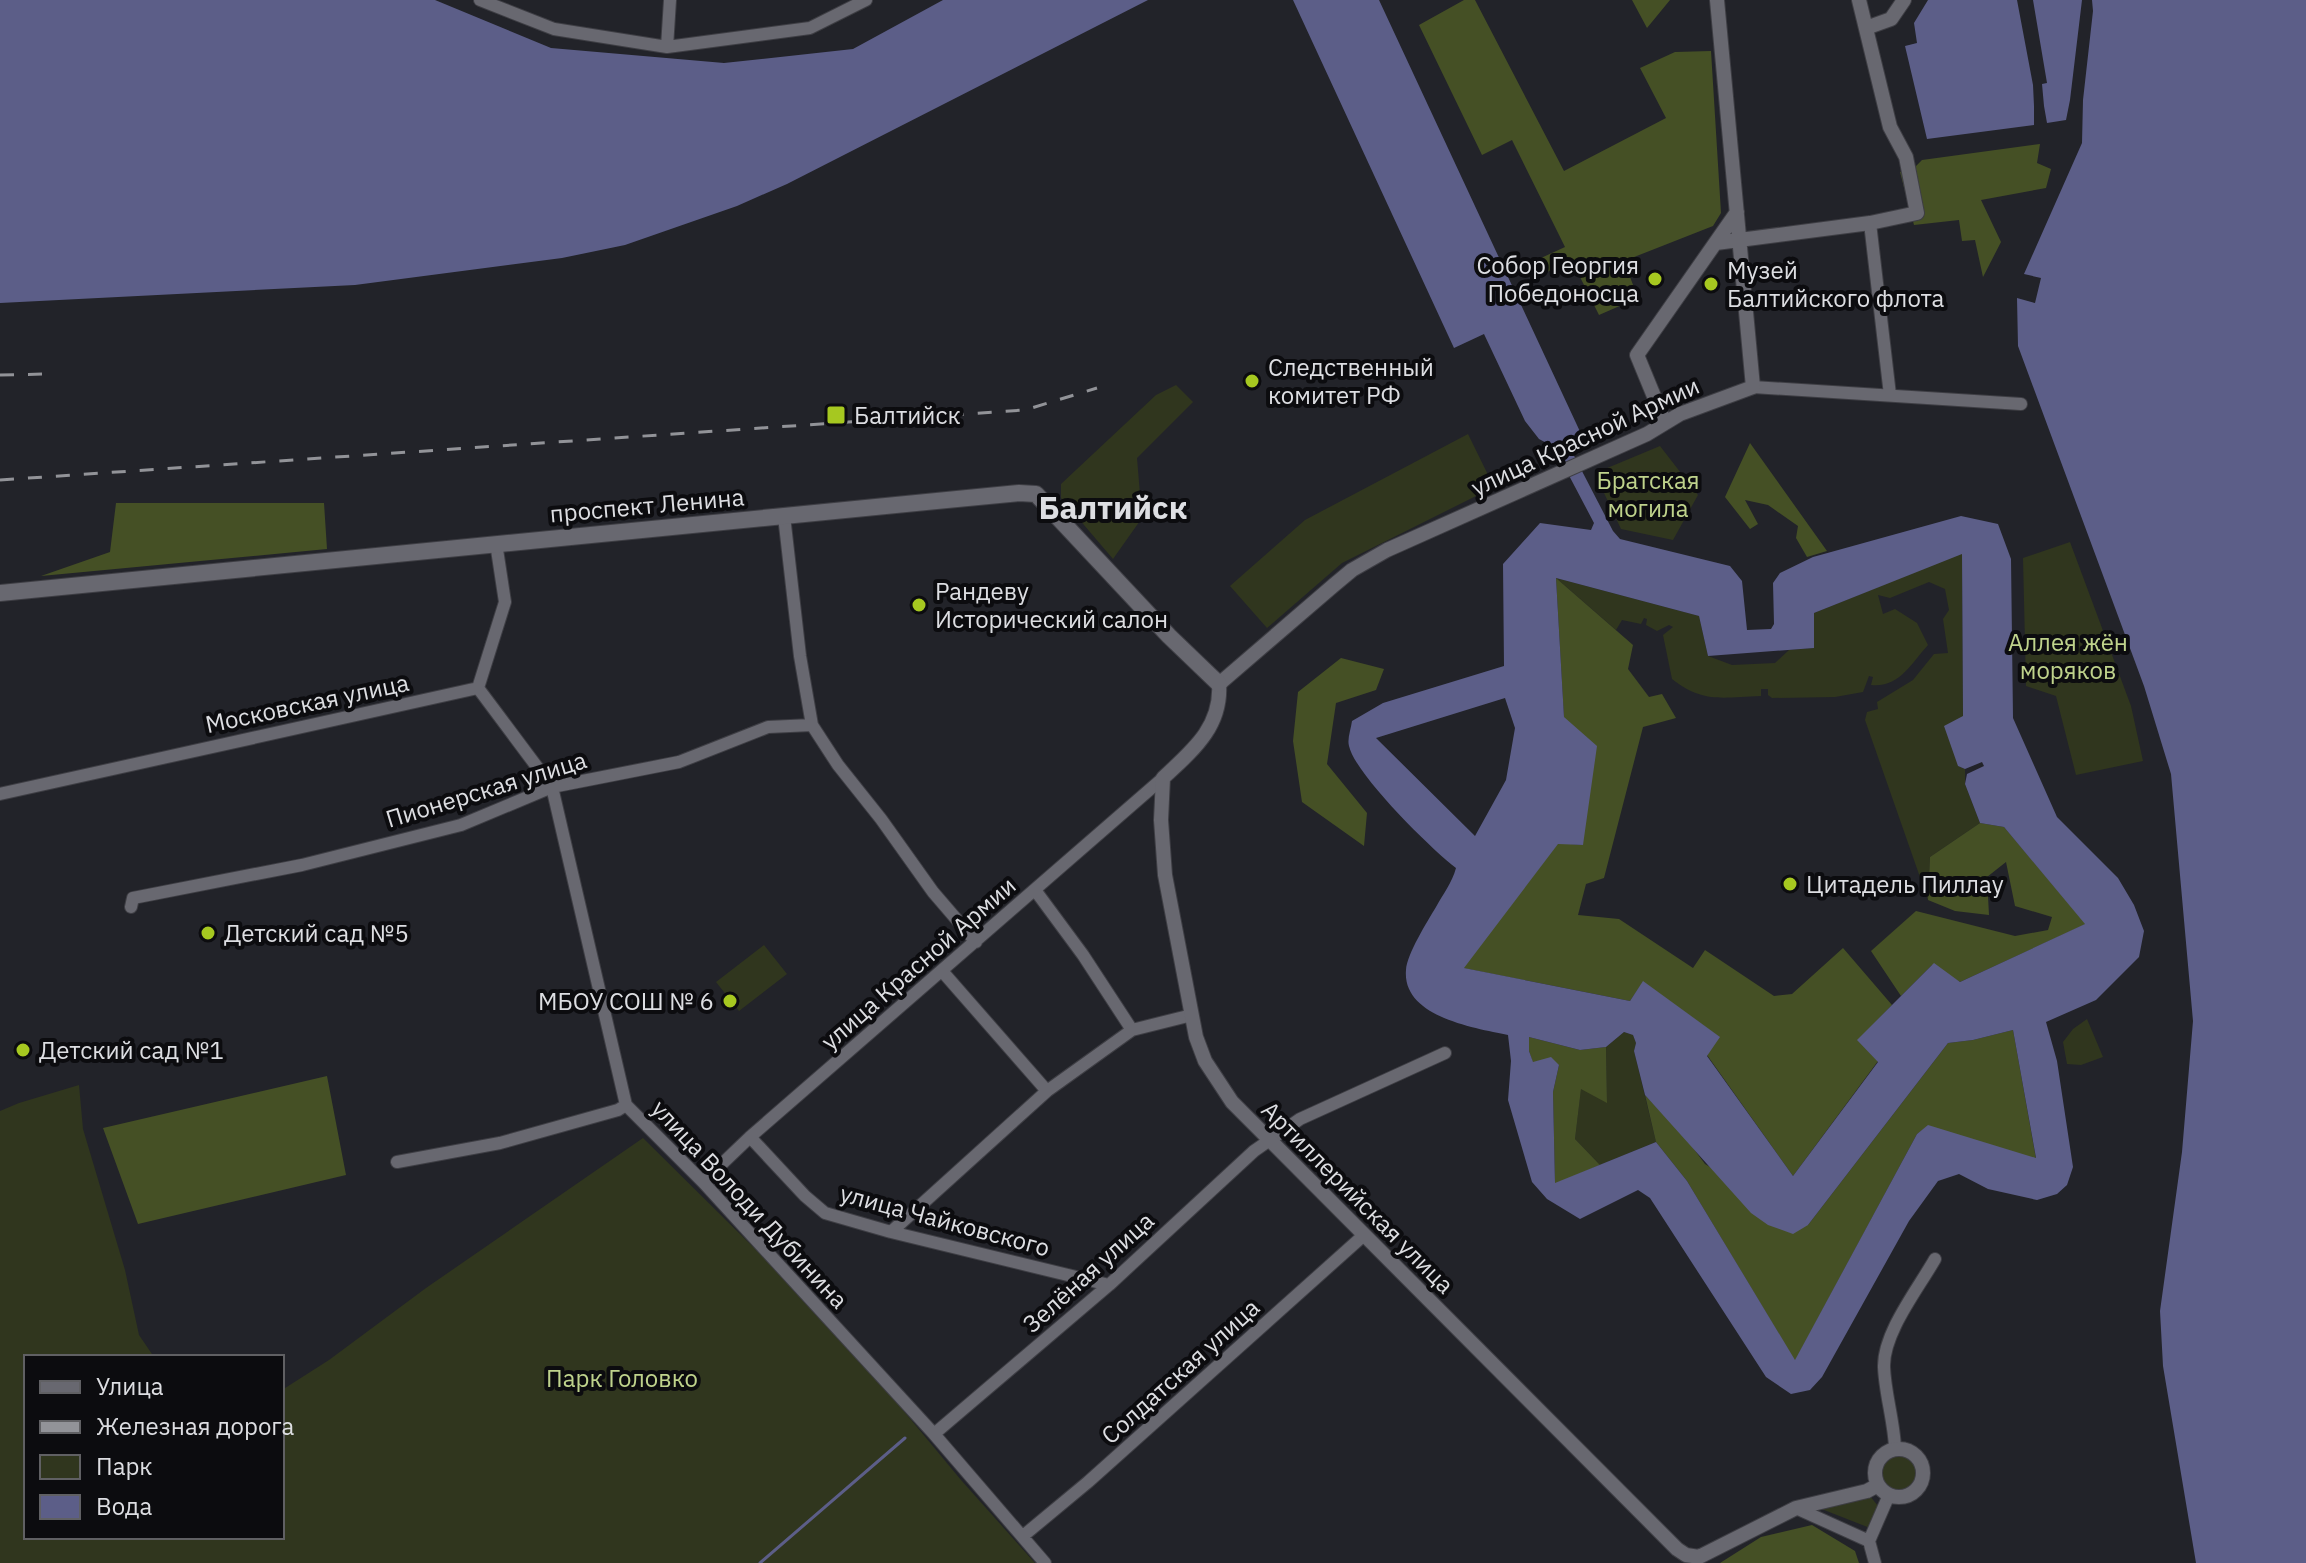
<svg xmlns="http://www.w3.org/2000/svg" width="2306" height="1563" viewBox="0 0 2306 1563" font-family="'IBM Plex Sans',sans-serif">
	<rect width="100%" height="100%" fill="#222329"/>
	<path fill="#30361e" d="M1176 385 1193 402 1137 458 1142 518 1113 559 1061 498V484L1156 395Z
		M1468 434 1494 487 1342 563 1267 628 1230 586 1305 520Z
		M1660 446 1698 495 1673 540 1621 529 1596 476 1600 471Z
		M2070 542 2131 706 2143 761 2076 775 2056 696 2026 686 2023 558Z
		M1962 553 1963 717 1958 766 1965 769V784L1980 823 1930 857 1928 900 1865 720 1867 712 1878 709 1877 702 1913 680 1934 654 1948 653 1943 619 1949 610 1945 589 1929 582 1890 598 1878 595 1883 614 1895 609 1917 623 1928 645C1911 664 1899 688 1871 685L1873 677 1869 676 1863 692 1835 697 1772 698 1768 695V689H1761V696C1723 697 1704 704 1672 679L1663 635 1673 627 1669 625 1657 631 1646 625 1647 619 1644 618 1641 624 1622 620 1616 630 1556 578 1699 616 1708 656 1732 665 1775 663 1789 650 1814 648V613Z
		M764 945 787 974 739 1011 716 982Z
		M2087 1019 2103 1057 2081 1065 2067 1064 2063 1042 2073 1029Z
		M1624 1032 1633 1035 1636 1043 1634 1051 1656 1142 1600 1165 1575 1139 1581 1088 1607 1102 1606 1047Z
		M79 1085 83 1129 125 1270 139 1335 154 1357H26V1537H282V1390L329 1360 426 1288 643 1138 834 1327 961 1480 1035 1563H0V1111L19 1103Z
		M1880 1472a20 20 0 1 1 40 0a20 20 0 1 1-40 0Z
		M1870 1496 1878 1506 1870 1528 1819 1508Z"/>
	<path fill="#455025" d="M1464 0H1475L1564 171 1666 118 1640 68 1675 52 1711 51 1721 213 1713 226 1624 261 1638 298 1599 315 1572 261 1547 272 1541 258 1565 247 1512 140 1482 155 1419 25Z
		M1632 0H1670L1647 28Z
		M2040 144 2037 163 2051 169 2046 188 1981 200 2001 242 1983 277 1975 240 1962 241 1959 220 1914 225 1900 172 1913 169 1922 160Z
		M1750 443 1827 551 1807 557 1796 538 1798 526 1768 505 1745 500 1758 524 1750 529 1725 497Z
		M116 503H324L327 549 41 576 110 552Z
		M1556 578 1633 645 1628 669 1649 697 1662 694 1676 718 1643 727 1604 878 1586 884 1578 915 1619 919 1693 968 1705 950 1774 996 1792 994 1843 948 1892 1005 1858 1040 1878 1061 1793 1176 1707 1055 1719 1037 1643 982 1630 1001 1463 968 1558 843 1583 845 1564 718Z
		M1341 658 1384 669 1376 690 1336 703 1327 764 1367 813 1364 846 1302 802 1293 741 1298 692Z
		M1980 823 2004 827 2086 924 1960 982 1932 965 1901 996 1871 951 1916 911 2015 936 2048 930 2052 917 2015 906 2006 862 1987 877 1989 915 1955 911 1928 900 1930 857Z
		M2013 1030 2036 1159 1928 1126 1917 1134 1795 1361 1687 1181 1656 1142 1645 1095 1685 1137 1705 1164 1808 1225 1948 1043 1973 1040Z
		M1529 1037 1580 1050 1606 1047 1607 1103 1581 1089 1575 1139 1600 1165 1555 1184 1553 1092 1559 1065 1533 1063 1529 1051Z
		M327 1076 346 1175 138 1224 103 1128Z
		M1812 1525 1855 1551 1859 1563H1720L1761 1537Z"/>
	<path fill="#5c5e88" fill-rule="evenodd" d="M0 0H435L551 48 724 63 853 49 943 0H1148L787 184 737 206 625 245 562 258 355 285 0 303Z
		M1293 0H1379L1583 438 1569 446 1613 531 1620 539 1730 566 1742 581 1747 630 1771 629 1774 624 1773 583 1780 573 1813 557 1961 516 1998 524 2011 559 2013 718 2057 817 2118 878 2134 905 2144 931 2139 957 2096 1000 2046 1022 2057 1061 2073 1167 2067 1185 2057 1194 2037 1200 1988 1189 1959 1174 1938 1181 1909 1221 1822 1377 1810 1390 1791 1394 1766 1377 1650 1198 1638 1190 1580 1219 1547 1199 1532 1182 1508 1100 1511 1061 1508 1035C1475 1028 1402 1017 1406 970 1407 954 1427 922 1436 907 1443 894 1452 883 1456 868 1431 849 1355 774 1349 746 1347 739 1351 729 1352 721L1383 703 1504 666 1503 564 1540 523 1591 530 1594 523 1554 447 1539 439 1525 421 1484 334 1454 348ZM1962 554 1963 716 1944 726 1958 766 1965 769 1982 762 1984 766 1967 774 1965 784 1980 823 2004 827 2085 924 1960 982 1934 963 1857 1040 1878 1062 1793 1176 1707 1056 1720 1037 1643 981 1630 1001 1464 968 1558 844 1583 845 1597 746 1564 717 1556 578 1699 616 1708 656 1814 648V613ZM1505 698 1515 728 1506 780 1475 836 1376 738ZM2013 1030 2036 1158 1928 1125 1917 1134 1795 1360 1687 1181 1656 1142 1555 1183 1553 1092 1559 1065 1551 1057 1533 1062 1529 1051V1037L1580 1050 1606 1047 1624 1032 1633 1035 1636 1043 1634 1051 1645 1095 1751 1213 1768 1225 1793 1234 1808 1225 1948 1043 1973 1040Z
		M1928 0H2306V1563H2196L2163 1366 2160 1311 2182 1152 2193 1021 2171 774 2144 686 2018 346 2017 298 2035 303 2041 278 2024 274 2082 143 2083 100H2070L2066 120 2047 123 2044 106H2034V125L1927 139 1905 46 1917 43 1914 23Z"/>
	<path fill="#222329" d="M2017 0H2033L2047 83 2042 84 2044 106H2034L2033 85Z
		M2082 0H2092L2093 11 2083 100H2070Z"/>
	<g fill="none" stroke-linecap="round" stroke-linejoin="round">
		<path stroke="#5c5e88" stroke-width="3" d="M760 1563 905 1438"/>
		<g stroke="#3e3e44" stroke-width="14">
			<path id="minor" d="M480 0 554 29 667 47 810 28 866 0
				M667 47 670 0
				M1870 223 1890 395
				M1753 387 2021 404
				M784 516 800 656 812 725 838 765 881 819 933 892 976 942
				M478 688 552 787 626 1105 703 1182 934 1434 1045 1563
				M0 794 478 688 505 602 496 543
				M1035 890 1083 955 1132 1030
				M131 907 133 898 302 865 461 825 552 787 679 762 768 727 812 725
				M942 971 1047 1091
				M750 1137 805 1196 825 1213 891 1232 1109 1285
				M397 1162 500 1143 618 1110 626 1105
				M703 1182 750 1137 1163 778
				M891 1232 1047 1091 1132 1030 1192 1015
				M934 1434 1109 1285 1254 1151 1300 1119 1445 1053
				M1895 1448C1894 1421 1885 1394 1884 1367 1883 1333 1918 1289 1935 1259
				M1796 1508 1869 1541
				M1023 1536 1088 1482 1364 1235
				M1875 1563 1869 1541 1889 1495"/>
		</g>
		<g stroke="#3e3e44" stroke-width="16">
			<path id="tertiary" d="M1717 0 1753 387 1680 414 1647 434 1387 550 1352 570 1334 585 1219 684C1222 727 1192 751 1163 778L1161 820 1165 875 1196 1037 1205 1061 1232 1102 1677 1549 1686 1555 1699 1557 1796 1508 1867 1491 1878 1485
				M1866 28 1891 19 1904 0
				M1716 243 1870 223 1917 213 1906 157 1890 127 1859 0
				M1665 423 1637 355 1737 212
				M1875 1473a24 24 0 1 1 48 0a24 24 0 1 1-48 0Z"/>
		</g>
		<g stroke="#3e3e44" stroke-width="18">
			<path id="secondary" d="M0 593 957 499 1019 493 1036 494 1169 636 1219 684"/>
		</g>
		<use href="#minor" stroke="#686870" stroke-width="12"/>
		<use href="#tertiary" stroke="#686870" stroke-width="14"/>
		<use href="#secondary" stroke="#686870" stroke-width="16"/>
		<path stroke="#929398" stroke-width="3" stroke-dasharray="14 14" stroke-linecap="butt" d="M0 375 47 374
			M0 480 1025 410 1097 388"/>
	</g>
	<g fill="#a6c820" stroke="#0c0c0f" stroke-width="3">
		<circle cx="1655" cy="279" r="8"/>
		<circle cx="1711" cy="284" r="8"/>
		<circle cx="1252" cy="381" r="8"/>
		<rect x="826" y="405" width="20" height="20" rx="4"/>
		<circle cx="919" cy="605" r="8"/>
		<circle cx="1790" cy="884" r="8"/>
		<circle cx="208" cy="933" r="8"/>
		<circle cx="730" cy="1001" r="8"/>
		<circle cx="23" cy="1050" r="8"/>
	</g>
	<g text-anchor="middle" dominant-baseline="central" stroke-width="8" stroke-linejoin="round" paint-order="stroke">
		<g font-size="24" fill="#dddee2" stroke="#0c0c0f" text-anchor="start">
			<text x="1639" y="265" text-anchor="end">Собор Георгия<tspan x="1639" dy="28">Победоносца</tspan></text>
			<text x="1727" y="270">Музей<tspan x="1727" dy="28">Балтийского флота</tspan></text>
			<text x="1268" y="367">Следственный<tspan x="1268" dy="28">комитет РФ</tspan></text>
			<text x="854" y="415">Балтийск</text>
			<text x="935" y="591">Рандеву<tspan x="935" dy="28">Исторический салон</tspan></text>
			<text x="1806" y="884">Цитадель Пиллау</text>
			<text x="224" y="933">Детский сад №5</text>
			<text x="714" y="1001" text-anchor="end">МБОУ СОШ № 6</text>
			<text x="39" y="1050">Детский сад №1</text>
		</g>
		<g font-size="24" fill="#dddee2" stroke="#0c0c0f">
			<text transform="translate(1585 436) rotate(-25)">улица Красной Армии</text>
			<text transform="translate(647 505) rotate(-5)">проспект Ленина</text>
			<text transform="translate(307 703) rotate(-12)">Московская улица</text>
			<text transform="translate(486 789) rotate(-17)">Пионерская улица</text>
			<text transform="translate(918 963) rotate(-41)">улица Красной Армии</text>
			<text transform="translate(1358 1197) rotate(45)">Артиллерийская улица</text>
			<text transform="translate(750 1204) rotate(47)">улица Володи Дубинина</text>
			<text transform="translate(945 1220) rotate(15)">улица Чайковского</text>
			<text transform="translate(1088 1272) rotate(-42)">Зелёная улица</text>
			<text transform="translate(1180 1371) rotate(-42)">Солдатская улица</text>
		</g>
		<g font-size="24" fill="#bfd38c" stroke="#0c0c0f">
			<text x="1648" y="480">Братская<tspan x="1648" dy="28">могила</tspan></text>
			<text x="2068" y="642">Аллея жён<tspan x="2068" dy="28">моряков</tspan></text>
			<text x="622" y="1378">Парк Головко</text>
		</g>
		<g font-size="32" font-weight="bold" fill="#dddee2" stroke="#0c0c0f">
			<text x="1113" y="507">Балтийск</text>
		</g>
	</g>
	<rect x="24" y="1355" width="260" height="184" fill="#0c0c0f" stroke="#606063" stroke-width="2"/>
	<rect x="40" y="1381" width="40" height="12" fill="#686870" stroke="#606063" stroke-width="2"/>
	<text x="96" y="1395" font-size="24" fill="#dddee2">Улица</text>
	<rect x="40" y="1421" width="40" height="12" fill="#929398" stroke="#606063" stroke-width="2"/>
	<text x="96" y="1435" font-size="24" fill="#dddee2">Железная дорога</text>
	<rect x="40" y="1455" width="40" height="24" fill="#30361e" stroke="#606063" stroke-width="2"/>
	<text x="96" y="1475" font-size="24" fill="#dddee2">Парк</text>
	<rect x="40" y="1495" width="40" height="24" fill="#5c5e88" stroke="#606063" stroke-width="2"/>
	<text x="96" y="1515" font-size="24" fill="#dddee2">Вода</text>
</svg>
